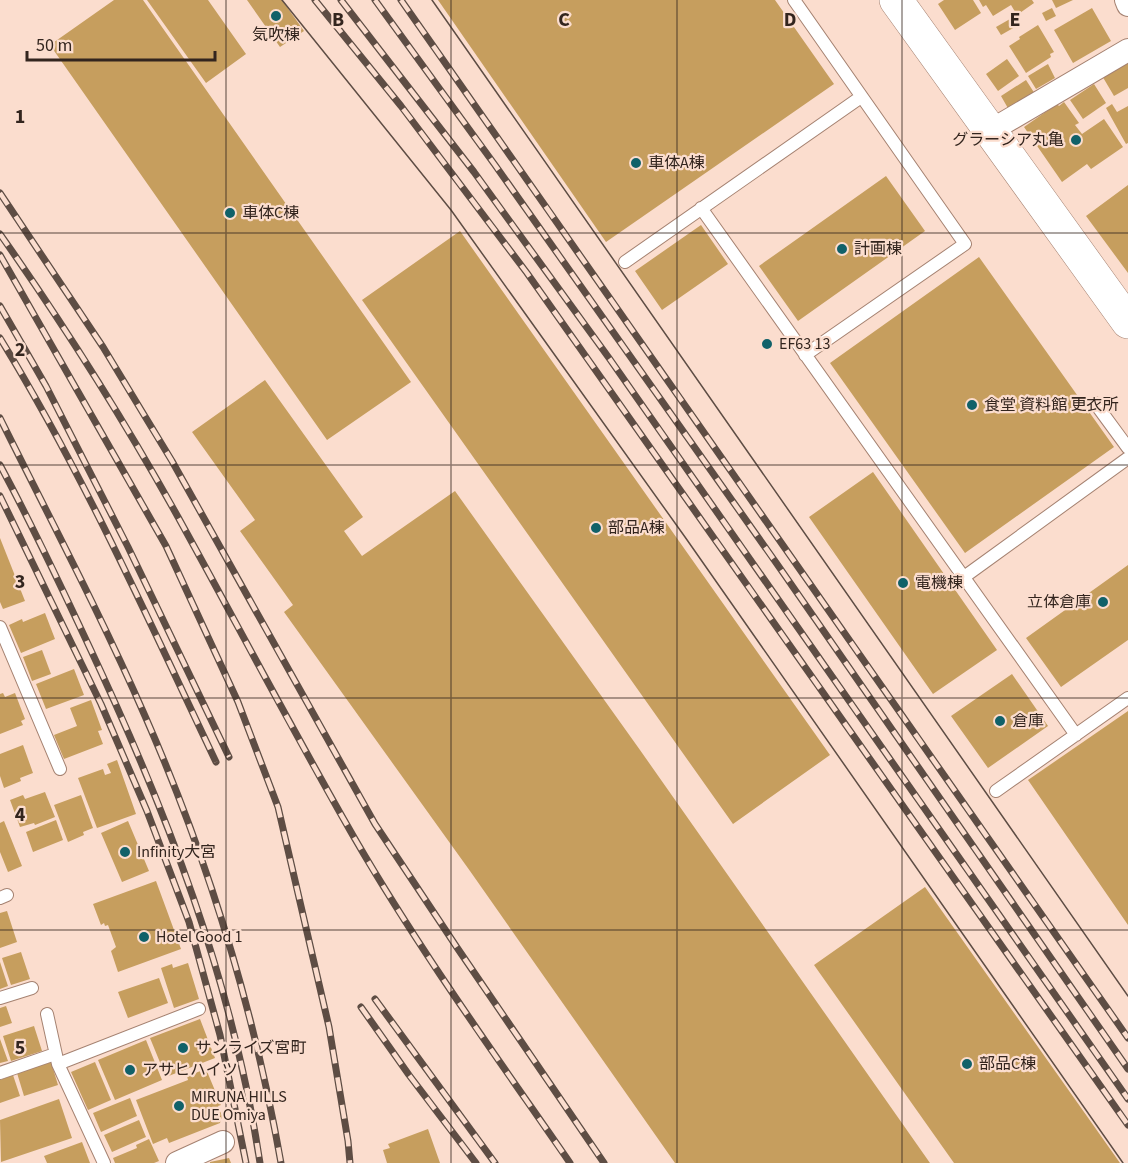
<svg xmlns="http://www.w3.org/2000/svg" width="1128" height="1163" viewBox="0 0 1128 1163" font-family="'Source Sans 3','Noto Sans JP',sans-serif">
	<rect width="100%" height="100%" fill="#fbddce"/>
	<path fill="#c69e5e" d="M114 0H143L411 382 327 440 50 45Z
		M147 0H208L246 54 206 83Z
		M247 0H282L304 31 280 47Z
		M438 0H775L834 84 606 242Z
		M944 0H973L981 13 955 30 938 4Z
		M979 0H1032L1034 3 1017 15 1011 5 993 16 986 5 983 7Z
		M1052 0H1073L1056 8Z
		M1052 8 1056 16 1046 21 1042 13Z
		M1092 8 1111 41 1073 63 1054 30Z
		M1010 19 1015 27 1001 35 996 27Z
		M1038 25 1054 52 1050 54 1051 57 1026 73 1009 46 1020 39 1019 37Z
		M1007 59 1019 76 998 91 986 74Z
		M1128 59V88L1114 96 1101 74Z
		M1048 64 1055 78 1036 89 1028 76Z
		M1026 80 1035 94 1009 110 1001 96Z
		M1094 84 1106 103 1083 119 1070 100Z
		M1064 102 1079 123 1075 125 1082 134 1104 119 1123 147 1091 169 1087 164 1062 182 1024 127 1057 104 1059 106Z
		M1112 104 1117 112 1128 106V143L1126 144 1106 108Z
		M886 176 925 231 798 321 759 266Z
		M1128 185V273L1086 216Z
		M701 225 728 264 662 310 635 271Z
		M460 231 830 755 733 824 362 300Z
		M979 257 1114 447 965 553 830 363Z
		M265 380 363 517 344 531 362 556 455 491 640 750 930 1163H675L470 871 284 612 293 605 240 531 255 520 192 432Z
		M873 472 997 650 933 694 809 517Z
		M0 538 25 601 3 609 0 602Z
		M1128 565V640L1061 687 1026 638Z
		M45 613 55 639 21 653 9 625 22 619 23 622Z
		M42 650 51 674 32 681 23 657Z
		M74 669 84 695 46 709 36 684Z
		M1012 674 1048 726 988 768 951 716Z
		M3 693 5 697 15 693 25 719 21 721 23 725 0 734V694Z
		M91 700 102 730 98 731 103 744 64 759 54 735 77 726 70 708Z
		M1128 711V925L1028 780Z
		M23 745 33 773 20 778 21 781 4 788 0 776V754Z
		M117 760 136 814 97 828 78 778 103 769 105 775 111 773 107 764Z
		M45 792 55 817 35 825 34 823 20 827 10 800 23 795 25 799Z
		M81 795 93 828 83 832 84 835 68 842 54 805Z
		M56 820 63 840 33 852 26 832Z
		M4 821 22 866 8 872 0 852V823Z
		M128 821 149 871 122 882 101 833Z
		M156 881 181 949 118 972 111 951 116 947 108 925 105 926 104 923 101 925 93 904Z
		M925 887 1120 1163H954L814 965Z
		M7 911 17 942 0 948V913Z
		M21 952 30 979 11 985 2 958Z
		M0 962 8 986 0 989Z
		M188 963 199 999 174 1008 161 968 172 964 173 968Z
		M159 978 168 1003 128 1018 118 992Z
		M6 1006 12 1023 0 1027V1008Z
		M200 1019 215 1058 166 1077 150 1038Z
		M34 1026 42 1051 11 1061 3 1036Z
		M0 1039 8 1061 0 1063Z
		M146 1040 162 1080 115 1100 98 1060Z
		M51 1062 58 1085 24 1096 17 1073Z
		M95 1062 111 1100 88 1110 71 1072Z
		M206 1069 221 1105 218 1106 222 1116 220 1123 169 1143 167 1138 153 1144 136 1100 188 1080 187 1076Z
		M13 1075 20 1096 0 1103V1080Z
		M130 1098 137 1116 101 1132 93 1113Z
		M59 1099 72 1138 1 1162 0 1120Z
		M139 1120 146 1137 112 1152 104 1135Z
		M428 1129 440 1163H387L383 1150 390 1148 388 1144Z
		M149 1139 159 1161 154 1163H115L113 1158 137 1148 136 1145Z
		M82 1142 90 1163H47L44 1156Z
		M229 1158 231 1163H210V1162Z"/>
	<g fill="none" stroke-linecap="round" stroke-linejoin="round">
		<g stroke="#a58271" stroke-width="14">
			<path id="lane" d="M794 0 965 244 805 355
				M701 208 1076 735
				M625 262 861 97
				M1095 403 1128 448
				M964 577 1128 458
				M0 627 60 769
				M996 791 1128 698
				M0 898 7 895
				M0 998 32 988
				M47 1014 58 1064 104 1163
				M58 1064 199 1009
				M0 1073 55 1054"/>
		</g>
		<g stroke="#a58271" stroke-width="24">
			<path id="street" d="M1126 0 1128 5
				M990 131 1128 50
				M177 1163 223 1142"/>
		</g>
		<g stroke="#a58271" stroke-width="34">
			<path id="secondary" d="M896 0 1128 322"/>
		</g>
		<use href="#lane" stroke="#fff" stroke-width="12"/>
		<use href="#street" stroke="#fff" stroke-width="22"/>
		<use href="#secondary" stroke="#fff" stroke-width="33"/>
		<path stroke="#5e4d44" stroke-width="1.5" d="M282 0 451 210 685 537 1123 1163
			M432 0 1128 996"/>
		<g stroke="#5e4d44" stroke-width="7">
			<path id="rail" d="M315 0 401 106 527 273 1128 1125
				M341 0 474 172 609 358 1128 1099
				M375 0 495 165 777 564 1128 1069
				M401 0 1128 1038
				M0 193 103 347 172 461 375 824 458 949 604 1163
				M0 234C64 325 124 420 178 517 237 624 294 733 355 839 420 951 496 1056 570 1163
				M0 255 166 546 238 702 278 807 329 1027 348 1141 350 1163
				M0 306 46 386 128 547 229 757
				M0 338C83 473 148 619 216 762
				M0 418C49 517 101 615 145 716 208 859 254 1010 281 1163
				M0 465C31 523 60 584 88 644 167 812 232 978 260 1163
				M0 496 101 704 147 811 189 922 220 1035 246 1163
				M375 999 495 1163
				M361 1007 409 1075 476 1163"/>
		</g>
		<use href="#rail" stroke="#fbddce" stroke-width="4.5" stroke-dasharray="14" stroke-linecap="butt"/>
	</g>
	<path fill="none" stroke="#33251e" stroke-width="1.5" stroke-opacity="0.55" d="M226 0V1163M451 0V1163M677 0V1163M902 0V1163M0 233H1128M0 465H1128M0 698H1128M0 930H1128"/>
	<g fill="#116169" stroke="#fbddce" stroke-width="2">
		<circle cx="276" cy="16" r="6"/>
		<circle cx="1076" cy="140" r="6"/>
		<circle cx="636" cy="163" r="6"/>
		<circle cx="230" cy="213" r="6"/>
		<circle cx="842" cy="249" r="6"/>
		<circle cx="767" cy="344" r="6"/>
		<circle cx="972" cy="405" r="6"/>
		<circle cx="596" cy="528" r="6"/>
		<circle cx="903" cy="583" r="6"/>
		<circle cx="1103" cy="602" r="6"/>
		<circle cx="1000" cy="721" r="6"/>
		<circle cx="125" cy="852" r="6"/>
		<circle cx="144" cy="937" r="6"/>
		<circle cx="183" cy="1048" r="6"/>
		<circle cx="967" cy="1064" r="6"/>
		<circle cx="130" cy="1070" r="6"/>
		<circle cx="179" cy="1106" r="6"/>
	</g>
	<g text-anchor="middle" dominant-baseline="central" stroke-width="4.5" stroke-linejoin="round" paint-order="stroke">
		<g font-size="16" fill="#33251e" stroke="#fbddce" text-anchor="start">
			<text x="276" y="35" text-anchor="middle">気吹棟</text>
			<text x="1064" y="140" text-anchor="end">グラーシア丸亀</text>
			<text x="648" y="163">車体A棟</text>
			<text x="242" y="213">車体C棟</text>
			<text x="854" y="249">計画棟</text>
			<text x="779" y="344">EF63 13</text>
			<text x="984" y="405">食堂 資料館 更衣所</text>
			<text x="608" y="528">部品A棟</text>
			<text x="915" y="583">電機棟</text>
			<text x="1091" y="602" text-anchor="end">立体倉庫</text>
			<text x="1012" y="721">倉庫</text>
			<text x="137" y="852">Infinity大宮</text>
			<text x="156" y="937">Hotel Good 1</text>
			<text x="195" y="1048">サンライズ宮町</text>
			<text x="979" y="1064">部品C棟</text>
			<text x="142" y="1070">アサヒハイツ</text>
			<text x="191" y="1097">MIRUNA HILLS<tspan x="191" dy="18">DUE Omiya</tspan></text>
		</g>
	</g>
	<g font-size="20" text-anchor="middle" font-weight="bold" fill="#33251e" stroke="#fbddce" stroke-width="4.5" stroke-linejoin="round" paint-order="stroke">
		<text x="338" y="26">B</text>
		<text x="564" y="26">C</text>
		<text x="790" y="26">D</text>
		<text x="1015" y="26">E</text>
		<text x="20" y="123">1</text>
		<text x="20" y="356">2</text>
		<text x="20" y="588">3</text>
		<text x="20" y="821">4</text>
		<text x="20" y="1054">5</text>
	</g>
	<path d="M27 51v9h188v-9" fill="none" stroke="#33251e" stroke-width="3"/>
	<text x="36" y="51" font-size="18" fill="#33251e" stroke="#fbddce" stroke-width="4.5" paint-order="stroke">50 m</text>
</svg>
